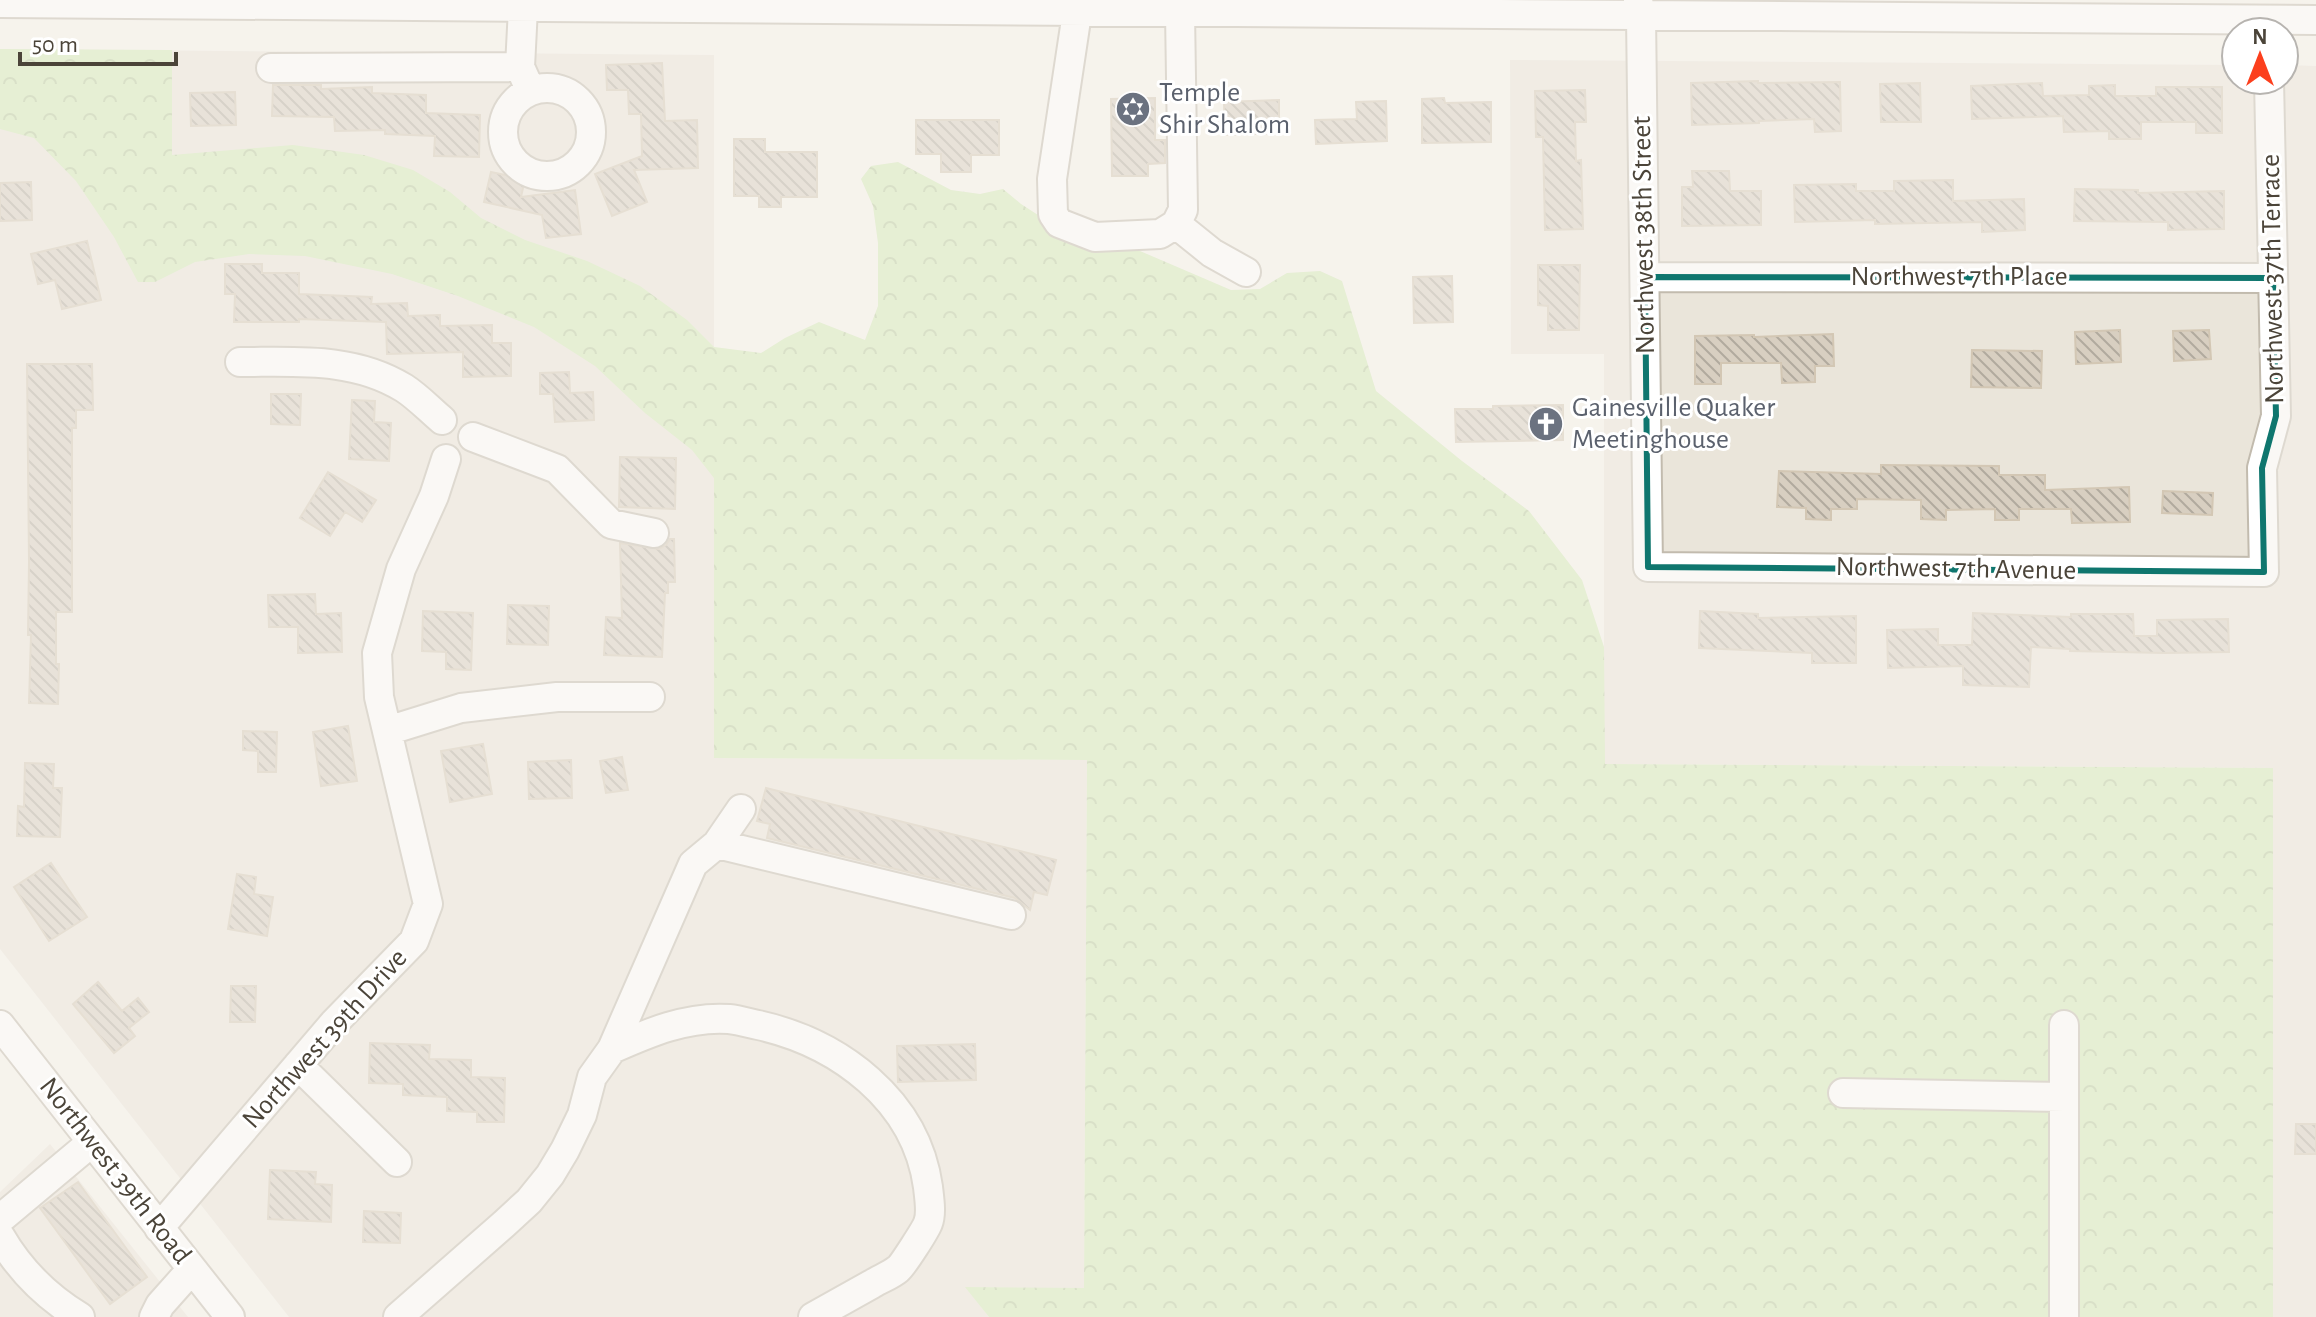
<svg xmlns="http://www.w3.org/2000/svg" width="2316" height="1317" viewBox="0 0 2316 1317" font-family="'Alegreya Sans',sans-serif">
	<defs>
		<pattern id="forest-crowns" width="20" height="18" patternUnits="userSpaceOnUse" patternTransform="scale(2)"><rect width="20" height="18" fill="#d2eab5"/><path d="M2 6a3 3 0 1 1 6 0M12 15a3 3 0 1 1 6 0" fill="none" stroke="#b6ca9c"/></pattern>
		<pattern id="building-back-hatch" width="6" height="6" patternUnits="userSpaceOnUse" patternTransform="scale(2)"><rect width="6" height="6" fill="#d8cfc1"/><path d="M-1 5l2 2M0 0l6 6M5-1l2 2" fill="none" stroke="#b1aa9e"/></pattern>
	</defs>
	<rect width="100%" height="100%" fill="#f6f3ec"/>
	<path fill="#eae5da" d="M0 49 714 55V758L1087 760 1084 1289 966 1287 989 1317H289L0 949Z
		M1510 60 2236 65V80H2284V65L2316 66V1317H2273L2272 768 1604 764V354H1511Z
		M50 1144 188 1317H0V1192Z"/>
	<path fill="url(#forest-crowns)" d="M0 49 172 50V155L293 145 364 155 413 170 450 192 481 218 525 240 587 261 640 286 687 320 714 347 761 353 785 338 819 322 865 340 878 306V243L873 206 861 179 871 166 898 162 951 190 980 194 1003 189 1021 204 1055 226 1126 245 1231 290 1260 289 1287 273 1320 271 1342 281 1376 391 1462 461 1529 511 1582 580 1604 647 1605 764 2273 768V1317H989L965 1287 1084 1288 1087 760 714 758V478L692 450 645 413 595 366 534 327 458 296 392 274 305 256 249 254 195 262 155 282H138L114 237 76 181 34 138 0 129Z"/>
	<path fill="url(#building-back-hatch)" stroke="#d3c7b4" stroke-width="2" d="M662 63 665 121 697 120 698 168 634 170 647 202 612 216 595 174 642 156 641 114H629L628 90H607L606 65Z
		M1758 81V83L1840 82 1841 131 1815 132 1814 119 1759 121V123L1692 125 1691 83Z
		M1920 83 1921 122H1881L1880 84Z
		M2042 83 2043 96 2089 95V86L2115 85V96H2156V87H2222V133H2196V122H2141V139H2109V131L2064 132 2063 116 1972 119 1971 86Z
		M273 85H321V89L372 87V93L426 95V113L480 115 479 157 434 156 435 136 385 134V130L335 131 334 117 272 116Z
		M1585 90 1586 122H1575L1576 161 1581 160 1583 229 1545 230 1543 137H1536L1535 91Z
		M235 92 236 125 191 126 190 93Z
		M1155 98V140H1165V163L1148 164V176H1112L1111 99Z
		M1444 98 1445 103 1491 102V142L1422 143V99Z
		M1279 100V133L1225 135 1224 102Z
		M1386 101 1387 141 1316 144 1315 120 1357 119 1356 102Z
		M916 120H999V155H971V172H941V154H916Z
		M734 139H765V152H817V197H781V207H759V196H734Z
		M1692 171H1729L1730 191H1761V225L1682 226V187H1693Z
		M491 172 525 179 521 197 575 190 581 234 546 238 542 215 484 202Z
		M1953 180V201L2024 199 2025 230 1982 232V222L1875 224V220L1795 222 1794 185 1856 184V191H1894V181Z
		M31 182 32 220 0 221V183Z
		M2075 189 2138 190V193L2224 191V229L2168 230V222L2074 221Z
		M87 241 101 300 62 309 55 280 38 284 31 254Z
		M225 264H262V273H299V294L372 297 371 304 407 303 408 316 440 315V326L492 325V343H511V376L463 377V352L387 354 386 322 299 319V322H234L235 294H225Z
		M1538 265H1580L1579 330H1548V306L1538 305Z
		M1452 276 1453 322 1414 323 1413 277Z
		M2120 330 2121 362 2076 364 2075 332Z
		M2209 330 2211 359 2174 361 2173 331Z
		M1833 334 1834 366H1815V382L1782 383 1781 363H1721V384H1695V336L1754 335V337Z
		M1972 350 2042 351 2041 388 1971 387Z
		M27 364H92L93 410H76V428H72V612H56V664H59L58 704 29 703 31 635H28L29 562Z
		M569 372 570 393 593 392 594 420 555 422 553 394H540V373Z
		M271 394H301L300 425 271 424Z
		M352 400 375 401 374 422 391 423 389 461 349 459Z
		M1563 405V440L1456 442 1455 409H1493V406Z
		M620 457 676 458 675 509 619 507Z
		M1881 465 1999 466V475H2045V490L2129 487 2130 522 2072 523 2071 509H2019V520H1995V509L1946 510V520L1921 519V500L1857 499V509H1831V520L1806 519V508L1777 507 1779 471 1881 474Z
		M328 472 376 500 362 522 345 512 330 536 300 518Z
		M2163 491 2213 493 2212 515 2162 513Z
		M670 539H674L675 582H668V593H665L662 657 604 655 606 617 622 618 620 543 659 549 666 545Z
		M315 594 316 614 341 613 342 652 298 653V627H269L268 595Z
		M508 605 549 606 548 645 507 644Z
		M423 611 473 613 471 670 446 669V652L422 651Z
		M1700 611 1758 614V618L1856 616V663H1812V653L1699 648Z
		M1973 613 2071 617V614H2133L2134 636H2157V620L2228 619 2229 652 2165 653 2070 651V649L2031 647 2029 687 1963 685V666L1888 668 1887 630 1938 629V645H1972Z
		M348 726 357 781 321 786 313 732Z
		M243 731 277 732 276 772H258V751L243 750Z
		M483 744 492 794 450 802 441 751Z
		M622 757 628 790 606 793 600 761Z
		M571 760 572 798 529 799 528 762Z
		M25 763 54 764 53 788H62L60 837 17 836 18 806 24 807Z
		M766 788 1056 860 1047 895 1034 892 1030 910 1015 898 767 838 770 824 757 821Z
		M51 863 87 917 49 941 14 887Z
		M237 874 256 877 254 894 273 897 267 936 228 929Z
		M98 982 122 1011 138 998 149 1012 129 1028 135 1036 114 1053 73 1004Z
		M231 986H256L255 1022H230Z
		M370 1043 430 1045 429 1059 471 1060V1077L505 1078 504 1122H477V1112L447 1111V1097L403 1095V1084L369 1083Z
		M975 1044 976 1080 898 1082 897 1046Z
		M2296 1124H2316V1154H2295Z
		M270 1170 316 1172 315 1184 332 1185 331 1222 268 1219Z
		M78 1182 147 1277 110 1304 40 1208Z
		M364 1211 401 1213 400 1243 363 1242Z"/>
	<g fill="none" stroke-linecap="round" stroke-linejoin="round">
		<g stroke="#c2bbae" stroke-width="32">
			<path id="minor" d="M1079 0 1052 179 1053 214 1059 223 1095 237 1160 234 1176 224 1183 210 1180 12
				M1638 0 1641 16 1648 567 2264 572 2262 468 2276 416 2269 80
				M0 3 2316 20
				M523 8 520 67 528 85
				M271 68 520 67
				M503 132a44 44 0 1 1 88 0a44 44 0 1 1-88 0Z
				M1176 224 1212 253 1246 272
				M1645 277 2273 278
				M240 362C297 362 354 357 404 388 418 397 430 410 442 420
				M473 437 557 469 611 524 654 533
				M387 731 461 708 557 697H650
				M717 844 1011 915
				M0 1025 230 1317
				M2064 1025V1317
				M612 1049C648 1033 687 1016 729 1019 738 1020 749 1023 758 1025 839 1043 916 1100 928 1187 929 1197 932 1213 928 1223 926 1229 903 1265 898 1269 891 1275 880 1279 872 1284 852 1295 833 1306 813 1317
				M298 1065 397 1162
				M1843 1093 2064 1097
				M0 1219 92 1142
				M159 1228 334 1023 414 941 428 904 379 697 377 653 401 569 434 496 446 459
				M0 1236C19 1269 47 1297 80 1317
				M154 1317 160 1305 192 1269
				M398 1317 504 1224 529 1201 550 1175 565 1150 582 1115 592 1077 612 1049 693 864 717 844 741 809"/>
		</g>
		<use href="#minor" stroke="#fff" stroke-width="28"/>
	</g>
	<path d="M0 0H2316V1317H0ZM1645 277 2273 278 2276 416 2262 468 2264 572 1648 567Z" fill="#f6f3ec" fill-opacity=".55" fill-rule="evenodd"/>
	<path fill="none" stroke="#0f766e" stroke-width="6" stroke-linejoin="round" d="M1645 277 2273 278 2276 416 2262 468 2264 572 1648 567Z"/>
	<defs>
		<g id="synagogue-disc" transform="scale(1.8)"><circle r="9.5" fill="#6b7280" stroke="#fff"/><path d="M0-6.5L5.6 3.2H-5.6ZM0 6.5L5.6-3.2H-5.6Z" fill="#fff"/></g>
		<g id="church-disc" transform="scale(1.8)"><circle r="9.5" fill="#6b7280" stroke="#fff"/><path d="M-1.2-6h2.4v3.5h3.3v2.4h-3.3V6h-2.4V-.1h-3.3v-2.4h3.3Z" fill="#fff"/></g>
	</defs>
	<g fill-rule="evenodd">
		<use href="#synagogue-disc" x="1133" y="109"/>
		<use href="#church-disc" x="1546" y="424"/>
	</g>
	<g text-anchor="middle" dominant-baseline="central" stroke-width="6" stroke-linejoin="round" paint-order="stroke">
		<g font-size="28" fill="#5b616d" stroke="#fff" text-anchor="start">
			<text x="1159" y="93">Temple<tspan x="1159" dy="32">Shir Shalom</tspan></text>
			<text x="1572" y="408">Gainesville Quaker<tspan x="1572" dy="32">Meetinghouse</tspan></text>
		</g>
		<g font-size="28" fill="#4b4439" stroke="#fff">
			<text transform="translate(1644 235) rotate(-91)">Northwest 38th Street</text>
			<text x="1959" y="277">Northwest 7th Place</text>
			<text transform="translate(2273 279) rotate(-91)">Northwest 37th Terrace</text>
			<text transform="translate(1956 569) rotate(1)">Northwest 7th Avenue</text>
			<text transform="translate(325 1039) rotate(-48)">Northwest 39th Drive</text>
			<text transform="translate(115 1171) rotate(52)">Northwest 39th Road</text>
		</g>
	</g>
	<g transform="translate(2260 56)"><circle r="38" fill="#ffffff" stroke="#b7b4b0" stroke-width="2"/>
	<path d="M0-6L14 30L0 20L-14 30Z" fill="#fc3f1d"/>
	<text y="-12" font-size="22" font-weight="bold" text-anchor="middle" fill="#4b4439">N</text>
	</g>
	<path d="M20 52v12h156v-12" fill="none" stroke="#4b4439" stroke-width="4"/>
	<text x="32" y="52" font-size="24" fill="#4b4439" stroke="#ffffff" stroke-width="6" paint-order="stroke">50 m</text>
</svg>
